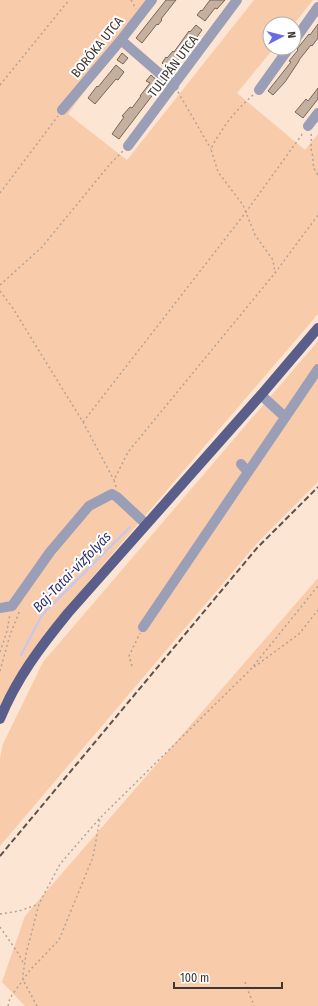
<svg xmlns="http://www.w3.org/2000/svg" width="318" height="1006" viewBox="0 0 318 1006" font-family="'Fira Sans Condensed',sans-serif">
	<rect width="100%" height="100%" fill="#fde5d4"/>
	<path fill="#f8cbaa" d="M0 0H152L68 114 127 160 254 0H313L294 24H270V48H274L237 93 305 150 318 134V314L90 580 32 652 0 719Z
		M318 341V482L259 541 0 846V759L3 744 43 662Z
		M318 578V1006H25L2 982 25 916Z"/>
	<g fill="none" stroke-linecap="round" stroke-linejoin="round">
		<path stroke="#c1c8f6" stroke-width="2" d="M21 655 42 615 130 527"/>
	</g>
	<path fill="#c5af9e" stroke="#7a6556" d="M166 0H176L161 19 162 20 158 25 157 24 142 43 136 38Z
		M210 0H225L217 9 215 8 205 21 197 15 201 10 202 11Z
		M318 24V38L312 46 311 45 299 60V61L285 82 273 95 268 91 291 62 289 61 298 50 297 49 309 34 310 35Z
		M196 25 202 30 184 55 182 54 175 64 179 67 174 73 162 63 166 57 167 58 173 51 174 52 189 31 190 32Z
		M122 53 128 58 123 64 117 60Z
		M116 65 124 72 118 80 116 79 95 104 88 98 97 86 98 87Z
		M151 75 161 84 119 139 112 134 124 117 122 116 130 107 132 108 141 96H140L150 83 146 81Z
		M318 88V99L303 118 295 112 306 99 308 101Z"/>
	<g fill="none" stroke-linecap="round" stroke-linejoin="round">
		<path stroke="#b5a295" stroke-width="1.5" stroke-dasharray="2 3" stroke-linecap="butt" d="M131 0 136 9
			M0 85 69 0
			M178 92 211 149
			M253 95C241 106 229 118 221 132 217 137 214 143 211 149L218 172 243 205 255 235 273 260 275 273
			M311 134C312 138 311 142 311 147 311 150 312 153 313 157 313 164 313 169 318 175
			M0 193 58 116
			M0 285 42 247 111 163 123 151
			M0 291 12 307 83 422 114 480
			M83 422 246 212 303 133
			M116 487 114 480 128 452 275 273 318 215
			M0 652 7 631 10 614
			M132 666 129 656 140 633
			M254 667 299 634 318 610
			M0 671 10 635 20 610
			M0 914 19 911 39 904
			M0 927 18 953 24 964
			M245 982 254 1006
			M8 1006 10 998 30 970 59 940 93 857 100 818 251 669 318 586
			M37 1006 23 980V975L26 954 39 904 60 864 99 819"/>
		<path stroke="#9a9eb7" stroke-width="10" d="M121 40 174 86
			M294 41 318 7
			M259 90 289 48
			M62 110 121 40 152 0
			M308 126 318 113
			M128 146 237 0
			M261 395 285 417
			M241 464 248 472
			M0 608 12 606 50 552 89 506 112 494 117 497 146 524
			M143 627 318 369"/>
		<path stroke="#595f8a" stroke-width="10" d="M0 719C16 679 41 646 68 613L261 395 318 328"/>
		<path stroke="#5f524a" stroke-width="2" stroke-dasharray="6 3" stroke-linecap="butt" d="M0 856 257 548 318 487"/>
	</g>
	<g text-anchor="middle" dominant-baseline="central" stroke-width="4" stroke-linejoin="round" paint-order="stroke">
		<g font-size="13" fill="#413730" stroke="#fff">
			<text transform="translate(97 47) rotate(-51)">BORÓKA UTCA</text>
			<text transform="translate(173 66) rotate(-53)">TULIPÁN UTCA</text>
		</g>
		<g font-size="14" font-style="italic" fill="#2d2e70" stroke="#fff">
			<text transform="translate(72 572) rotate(-46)">Baj-Tatai-vízfolyás</text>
		</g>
	</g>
	<g transform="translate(282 36) rotate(83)"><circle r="19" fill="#ffffff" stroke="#b3afac"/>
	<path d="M0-3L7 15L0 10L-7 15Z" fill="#696ce5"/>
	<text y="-6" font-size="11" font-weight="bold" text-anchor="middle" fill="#413730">N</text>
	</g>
	<path d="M174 982v6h108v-6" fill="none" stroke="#413730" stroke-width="2"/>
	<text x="180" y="982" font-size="12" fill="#413730" stroke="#ffffff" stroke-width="3" paint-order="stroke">100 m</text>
</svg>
